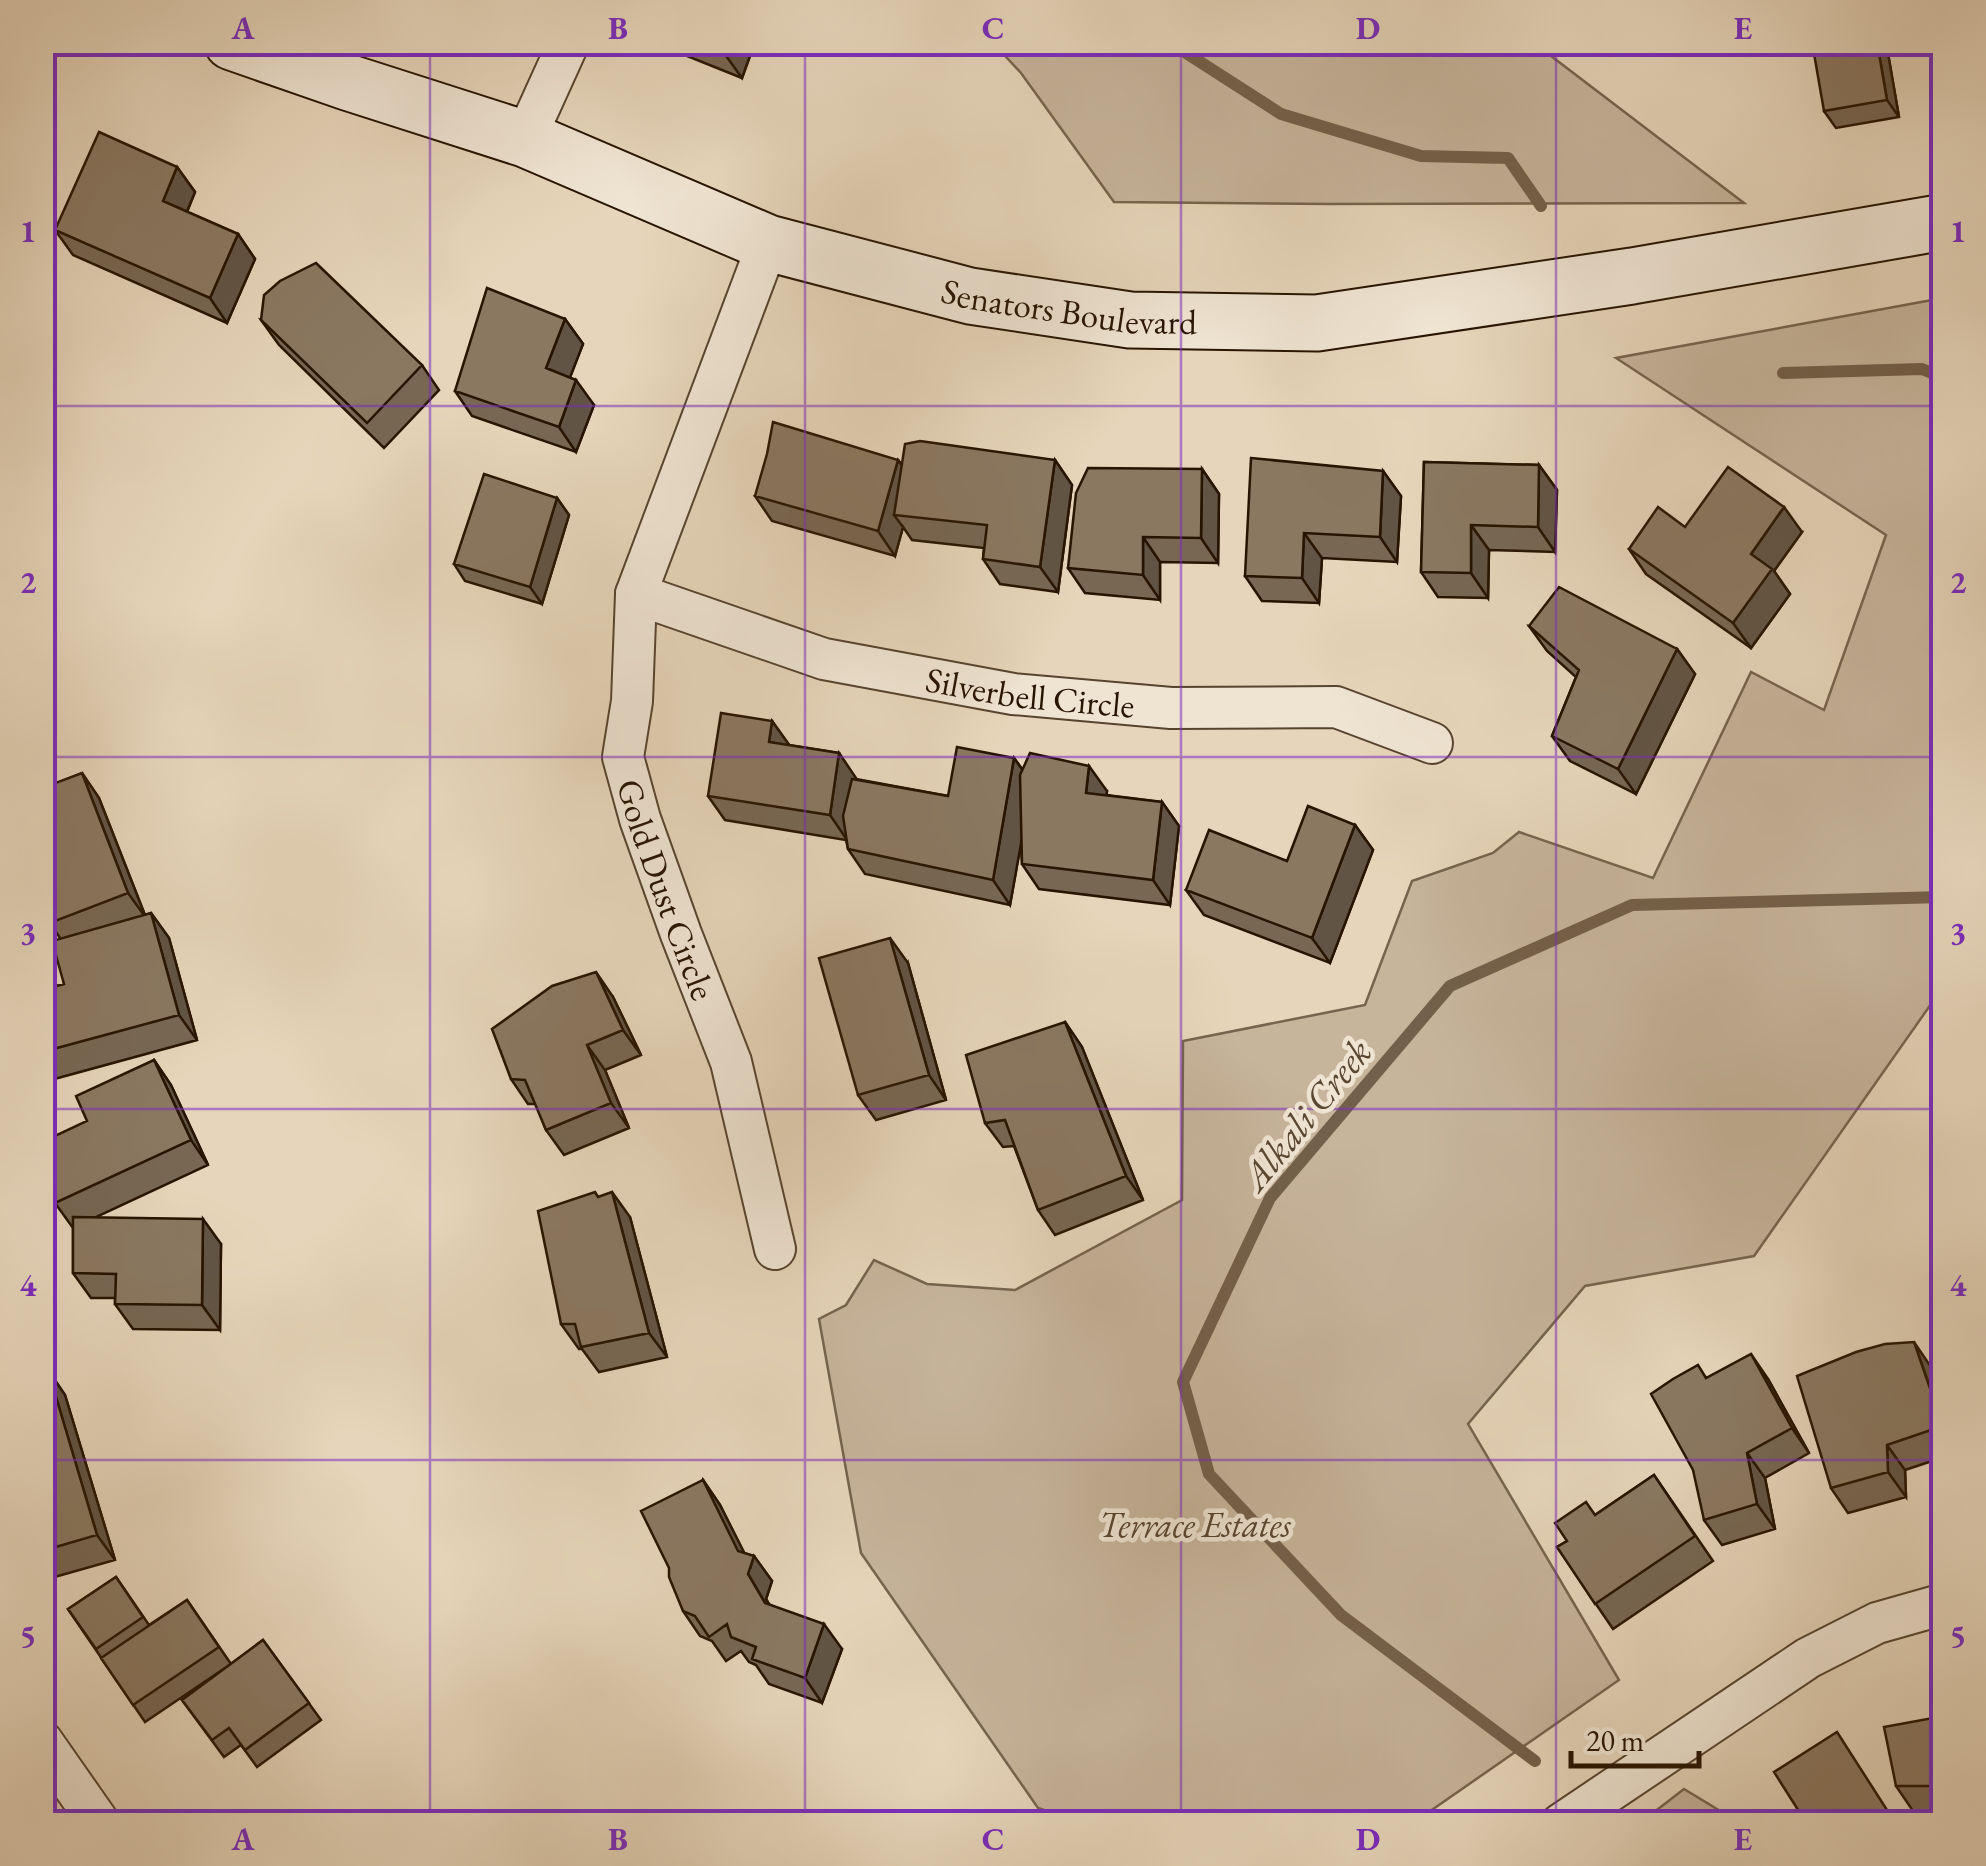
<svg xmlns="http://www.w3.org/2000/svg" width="1986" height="1866" viewBox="0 0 1986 1866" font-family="'EB Garamond',serif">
	<rect width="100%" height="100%" fill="#e6d5ba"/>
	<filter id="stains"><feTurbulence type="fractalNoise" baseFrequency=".002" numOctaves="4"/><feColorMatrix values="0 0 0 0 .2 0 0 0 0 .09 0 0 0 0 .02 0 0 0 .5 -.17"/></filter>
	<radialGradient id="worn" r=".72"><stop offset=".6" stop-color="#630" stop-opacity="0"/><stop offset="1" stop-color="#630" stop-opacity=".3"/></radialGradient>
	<path fill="#c6b49b" stroke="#76644e" stroke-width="2.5" d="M993 43H1534L1744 203 1330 204 1114 202 1021 73Z
		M1943 298V987L1754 1256 1585 1286 1468 1424 1619 1680 1413 1823 1086 1824 1038 1808 861 1553 819 1319 846 1305 874 1260 927 1284 1015 1290 1182 1200 1183 1041 1365 1005 1412 881 1493 853 1519 832 1653 878 1751 672 1824 710 1886 535 1616 358Z
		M1684 1789 1740 1823H1640Z"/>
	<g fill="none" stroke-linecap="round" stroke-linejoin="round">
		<path stroke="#73604a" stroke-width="12" d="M1169 42 1281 114 1421 156 1508 158 1541 206
			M1783 373 1922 369 1944 378
			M1535 1761 1341 1615 1209 1474 1183 1382 1270 1198 1450 986 1632 905 1944 897"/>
		<g stroke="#57442f" stroke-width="44">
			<g id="street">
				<path d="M525 139 569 42"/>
				<path id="s1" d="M768 243 636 594 632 701 623 757 640 819 681 934 731 1062 775 1249"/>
				<path id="s2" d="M636 594 824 659 1013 694 1171 708 1336 707 1432 743"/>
				<path d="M42 1741 100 1824"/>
				<path d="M1561 1824 1808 1658 1877 1623 1944 1604"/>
			</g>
		</g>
		<g stroke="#271401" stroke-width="59">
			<g id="secondary">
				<path id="s3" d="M232 42 347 82 525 139 768 243 970 296 1130 320 1317 323 1632 276 1944 222"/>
			</g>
		</g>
		<use href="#street" stroke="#efe4d2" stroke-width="40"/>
		<use href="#secondary" stroke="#efe4d2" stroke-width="55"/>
	</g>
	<path fill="#776753" stroke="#271401" stroke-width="2.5" d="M678 42H755L742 78 687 56Z
		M1886 42 1899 117 1836 128 1824 111Z
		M177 167 195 192 187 212 238 234 255 259 227 323 73 255 55 230Z
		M565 319 583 344 570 377 594 405 576 452 472 416 455 391Z
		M261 320 422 365 439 390 384 448 279 345Z
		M898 460 902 465 1055 460 1072 485 1058 592 1000 584 983 559 984 548 912 540 903 527 895 556 772 521 755 496Z
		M1424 462 1539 465 1557 490 1555 552 1489 550 1488 598 1438 597 1421 572Z
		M1202 469 1219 494 1218 563 1160 562V600L1085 593 1068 568Z
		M1383 471 1401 496 1397 562 1322 558 1319 603 1262 601 1245 576Z
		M557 498 569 515 542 604 465 581 454 564Z
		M1685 527 1802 532 1774 571 1790 594 1751 648 1646 574 1629 549Z
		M1529 626 1677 649 1695 674 1636 794 1570 761 1552 736 1576 677 1547 651Z
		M772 721 789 745 839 753 856 779 948 796 1014 758 1022 769 1107 791 1106 795 1162 802 1179 826 1170 905 1039 889 1022 864 1021 842 1010 905 865 874 848 849 846 840 725 820 708 796Z
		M42 763 55 784 82 773 99 798 145 915 151 913 169 938 197 1040 47 1081 42 1075V990L64 984 60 938 50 923 42 905Z
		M1355 825 1373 850 1330 963 1204 915 1186 890 1287 861Z
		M908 963 946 1100 876 1120 858 1095Z
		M613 997 641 1055 605 1070 629 1128 564 1155 546 1130 536 1104H528L511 1079Z
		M1065 1022 1082 1047 1143 1200 1055 1235 1038 1210 1014 1146 1003 1147 985 1123Z
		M154 1060 171 1085 208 1165 96 1217 221 1244 220 1330 133 1329 115 1304V1298H91L73 1273V1228L55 1203Z
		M598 1197 630 1217 667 1357 599 1372 582 1349H579L561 1324Z
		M1931 1367 1944 1402V1457L1905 1470 1906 1497 1848 1513 1831 1488Z
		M48 1370 65 1395 115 1560 51 1578 42 1566V1372Z
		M1707 1378 1768 1379 1809 1453 1765 1478 1775 1529 1722 1545 1704 1520Z
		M1654 1475 1713 1561 1613 1629 1557 1547 1567 1541 1595 1515Z
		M703 1480 720 1505 744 1553 754 1556 772 1581 766 1599 769 1604 842 1649 822 1703 769 1684 756 1665 749 1662 741 1651 726 1661 712 1641 700 1636 683 1611Z
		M116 1577 149 1625 187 1600 231 1664 145 1722 68 1609Z
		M263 1640 321 1720 257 1767 241 1745 224 1757 182 1700Z
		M1944 1716V1811H1913L1896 1786Z"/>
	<path fill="#615444" stroke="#271401" stroke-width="2.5" d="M728 42H755L742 78 724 53Z
		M1877 42H1886L1899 117 1887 100Z
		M43 110 54 127 42 154Z
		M177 167 195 192 181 226 163 201Z
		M238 234 255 259 227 323 210 298Z
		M565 319 583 344 564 393 546 368Z
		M576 380 594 405 576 452 559 427Z
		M898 460 915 484 894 515 903 527 895 556 878 531Z
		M1055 460 1072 485 1058 592 1040 567Z
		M1539 465 1557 490 1555 552 1538 527Z
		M1202 469 1219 494 1218 563 1201 538Z
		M1383 471 1401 496 1397 562 1380 537Z
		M557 498 569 515 542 604 530 587Z
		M1784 507 1802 532 1774 571 1790 594 1751 648 1733 623 1751 554Z
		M1471 525 1489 550 1488 598 1471 573Z
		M1304 533 1322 558 1319 603 1302 578Z
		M1143 537 1160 562V600L1143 575Z
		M1677 649 1695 674 1636 794 1618 769Z
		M772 721 790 746 769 742Z
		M839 753 856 778 847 840 830 815Z
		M1014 758 1032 783 1010 905 993 880Z
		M1089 766 1107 791 1104 818 1086 793Z
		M82 773 99 798 146 918 128 893Z
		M1162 802 1179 826 1170 905 1153 880Z
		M1355 825 1373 850 1330 963 1312 938Z
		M151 913 169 938 197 1040 179 1015Z
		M890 938 908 963 946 1100 929 1075Z
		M596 972 613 997 641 1055 623 1030Z
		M1065 1022 1082 1047 1143 1200 1126 1176Z
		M587 1045 605 1070 629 1128 611 1103Z
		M154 1060 171 1085 208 1165 191 1140Z
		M612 1192 630 1217 667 1357 649 1333Z
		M203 1219 221 1244 220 1330 202 1305Z
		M1914 1342 1931 1367 1944 1402V1427Z
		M1751 1354 1768 1379 1809 1453 1792 1428Z
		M48 1370 65 1395 115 1560 97 1535Z
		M1887 1445 1905 1470 1906 1497 1888 1472Z
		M1747 1453 1765 1478 1775 1529 1757 1504Z
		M703 1480 720 1505 751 1566 754 1556 772 1581 766 1599 782 1628 765 1603 748 1574Z
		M824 1624 842 1649 822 1703 805 1678Z"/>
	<path fill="#8a7861" stroke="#271401" stroke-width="2.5" d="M699 42H728L724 53Z
		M1812 42H1877L1887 100 1824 111Z
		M99 132 177 167 163 201 238 234 210 298 55 230Z
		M316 263 422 365 367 423 261 320 264 295 280 281Z
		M487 288 565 319 546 368 576 380 559 427 455 391Z
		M773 422 898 460 878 531 755 496 767 454Z
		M920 441 1055 460 1040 567 983 559 987 525 894 515 905 444Z
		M1251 458 1383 471 1380 537 1304 533 1302 578 1245 576Z
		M1424 462 1539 465 1538 527 1471 525V573L1421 572Z
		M1728 467 1784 507 1751 554 1772 569 1733 623 1629 549 1658 507 1685 527Z
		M1088 468 1202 469 1201 538 1143 537V575L1068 568 1076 493Z
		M484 474 557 498 530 587 454 564Z
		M1559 587 1677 649 1618 769 1552 736 1579 670 1529 626Z
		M721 713 772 721 769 742 839 753 830 815 708 796Z
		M957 747 1014 758 993 880 848 849 843 816 852 779 948 796Z
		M1030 753 1089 766 1086 793 1162 802 1153 880 1022 864 1020 775Z
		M82 773 128 893 50 923 42 905V788Z
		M1308 806 1355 825 1312 938 1186 890 1209 830 1287 861Z
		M151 913 179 1015 42 1052V990L64 984 52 941Z
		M890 938 929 1075 858 1095 819 958Z
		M596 972 623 1030 587 1045 611 1103 546 1130 525 1080 511 1079 492 1029 552 986Z
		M1065 1022 1126 1176 1038 1210 1005 1120 985 1123 966 1055Z
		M154 1060 191 1140 55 1203 42 1175V1142L87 1121 76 1096Z
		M595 1192 598 1197 612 1192 649 1333 581 1347 575 1324H561L538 1211Z
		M73 1217 203 1219 202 1305 115 1304 116 1274 73 1273Z
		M1944 1234V1251L1936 1248Z
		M1914 1342 1943 1426 1887 1445 1888 1472 1831 1488 1797 1376 1856 1352 1885 1344Z
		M1751 1354 1792 1428 1747 1453 1757 1504 1704 1520 1693 1470 1651 1394 1673 1379 1698 1365 1706 1378Z
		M48 1370 97 1535 42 1551V1372Z
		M1654 1475 1695 1536 1595 1604 1557 1547 1567 1541 1555 1523 1586 1502 1595 1515Z
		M703 1480 738 1551 754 1556 748 1574 765 1603 824 1624 805 1678 752 1659 756 1647 731 1637 727 1624 709 1637 695 1616 683 1611 669 1577V1568L641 1511Z
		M116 1577 143 1617 96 1649 68 1609Z
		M187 1600 219 1647 133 1705 101 1658Z
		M263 1640 309 1703 245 1750 229 1728 212 1740 182 1700Z
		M1944 1677V1701L1938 1678Z
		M1944 1716V1786H1896L1884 1727Z
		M1837 1732 1896 1824H1807L1774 1772Z"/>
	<path fill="none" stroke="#7b2cbf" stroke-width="2.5" stroke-opacity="0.55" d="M430 42V1824M805 42V1824M1181 42V1824M1556 42V1824M42 406H1944M42 757H1944M42 1109H1944M42 1460H1944"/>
	<g text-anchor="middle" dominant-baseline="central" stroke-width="9" stroke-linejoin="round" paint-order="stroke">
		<g font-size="35" fill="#271401" stroke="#efe4d2">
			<text stroke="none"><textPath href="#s3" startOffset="882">Senators Boulevard</textPath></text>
			<text stroke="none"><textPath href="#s2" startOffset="408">Silverbell Circle</textPath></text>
			<text stroke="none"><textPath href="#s1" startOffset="678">Gold Dust Circle</textPath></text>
		</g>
		<g font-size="35" font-style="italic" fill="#57442f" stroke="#efe4d2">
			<text x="1195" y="1524">Terrace Estates</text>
		</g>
		<g font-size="38" font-style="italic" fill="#594732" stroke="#efe4d2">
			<text transform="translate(1306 1114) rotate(-51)">Alkali Creek</text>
		</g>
	</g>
	<rect width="1986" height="1866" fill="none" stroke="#e6d5ba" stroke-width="110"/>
	<path d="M1571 1751v15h128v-15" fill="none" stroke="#271401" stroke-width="5"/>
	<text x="1586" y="1751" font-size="30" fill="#271401" stroke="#efe4d2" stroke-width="8" paint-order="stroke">20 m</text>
	<rect x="55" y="55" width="1876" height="1756" fill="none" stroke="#7b2cbf" stroke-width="4"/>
	<g font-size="32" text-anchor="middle" font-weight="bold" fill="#7b2cbf">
		<text x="243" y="39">A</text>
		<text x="618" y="39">B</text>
		<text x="993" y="39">C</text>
		<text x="1368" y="39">D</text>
		<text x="1743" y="39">E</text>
		<text x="28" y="242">1</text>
		<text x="1958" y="242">1</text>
		<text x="28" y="593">2</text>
		<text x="1958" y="593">2</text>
		<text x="28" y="944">3</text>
		<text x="1958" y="944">3</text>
		<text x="28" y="1296">4</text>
		<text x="1958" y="1296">4</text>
		<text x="28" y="1647">5</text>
		<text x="1958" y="1647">5</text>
		<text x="243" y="1850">A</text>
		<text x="618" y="1850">B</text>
		<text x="993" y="1850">C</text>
		<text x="1368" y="1850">D</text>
		<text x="1743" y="1850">E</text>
	</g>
	<rect width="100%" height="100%" filter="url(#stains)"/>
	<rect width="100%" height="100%" fill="url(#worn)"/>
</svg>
